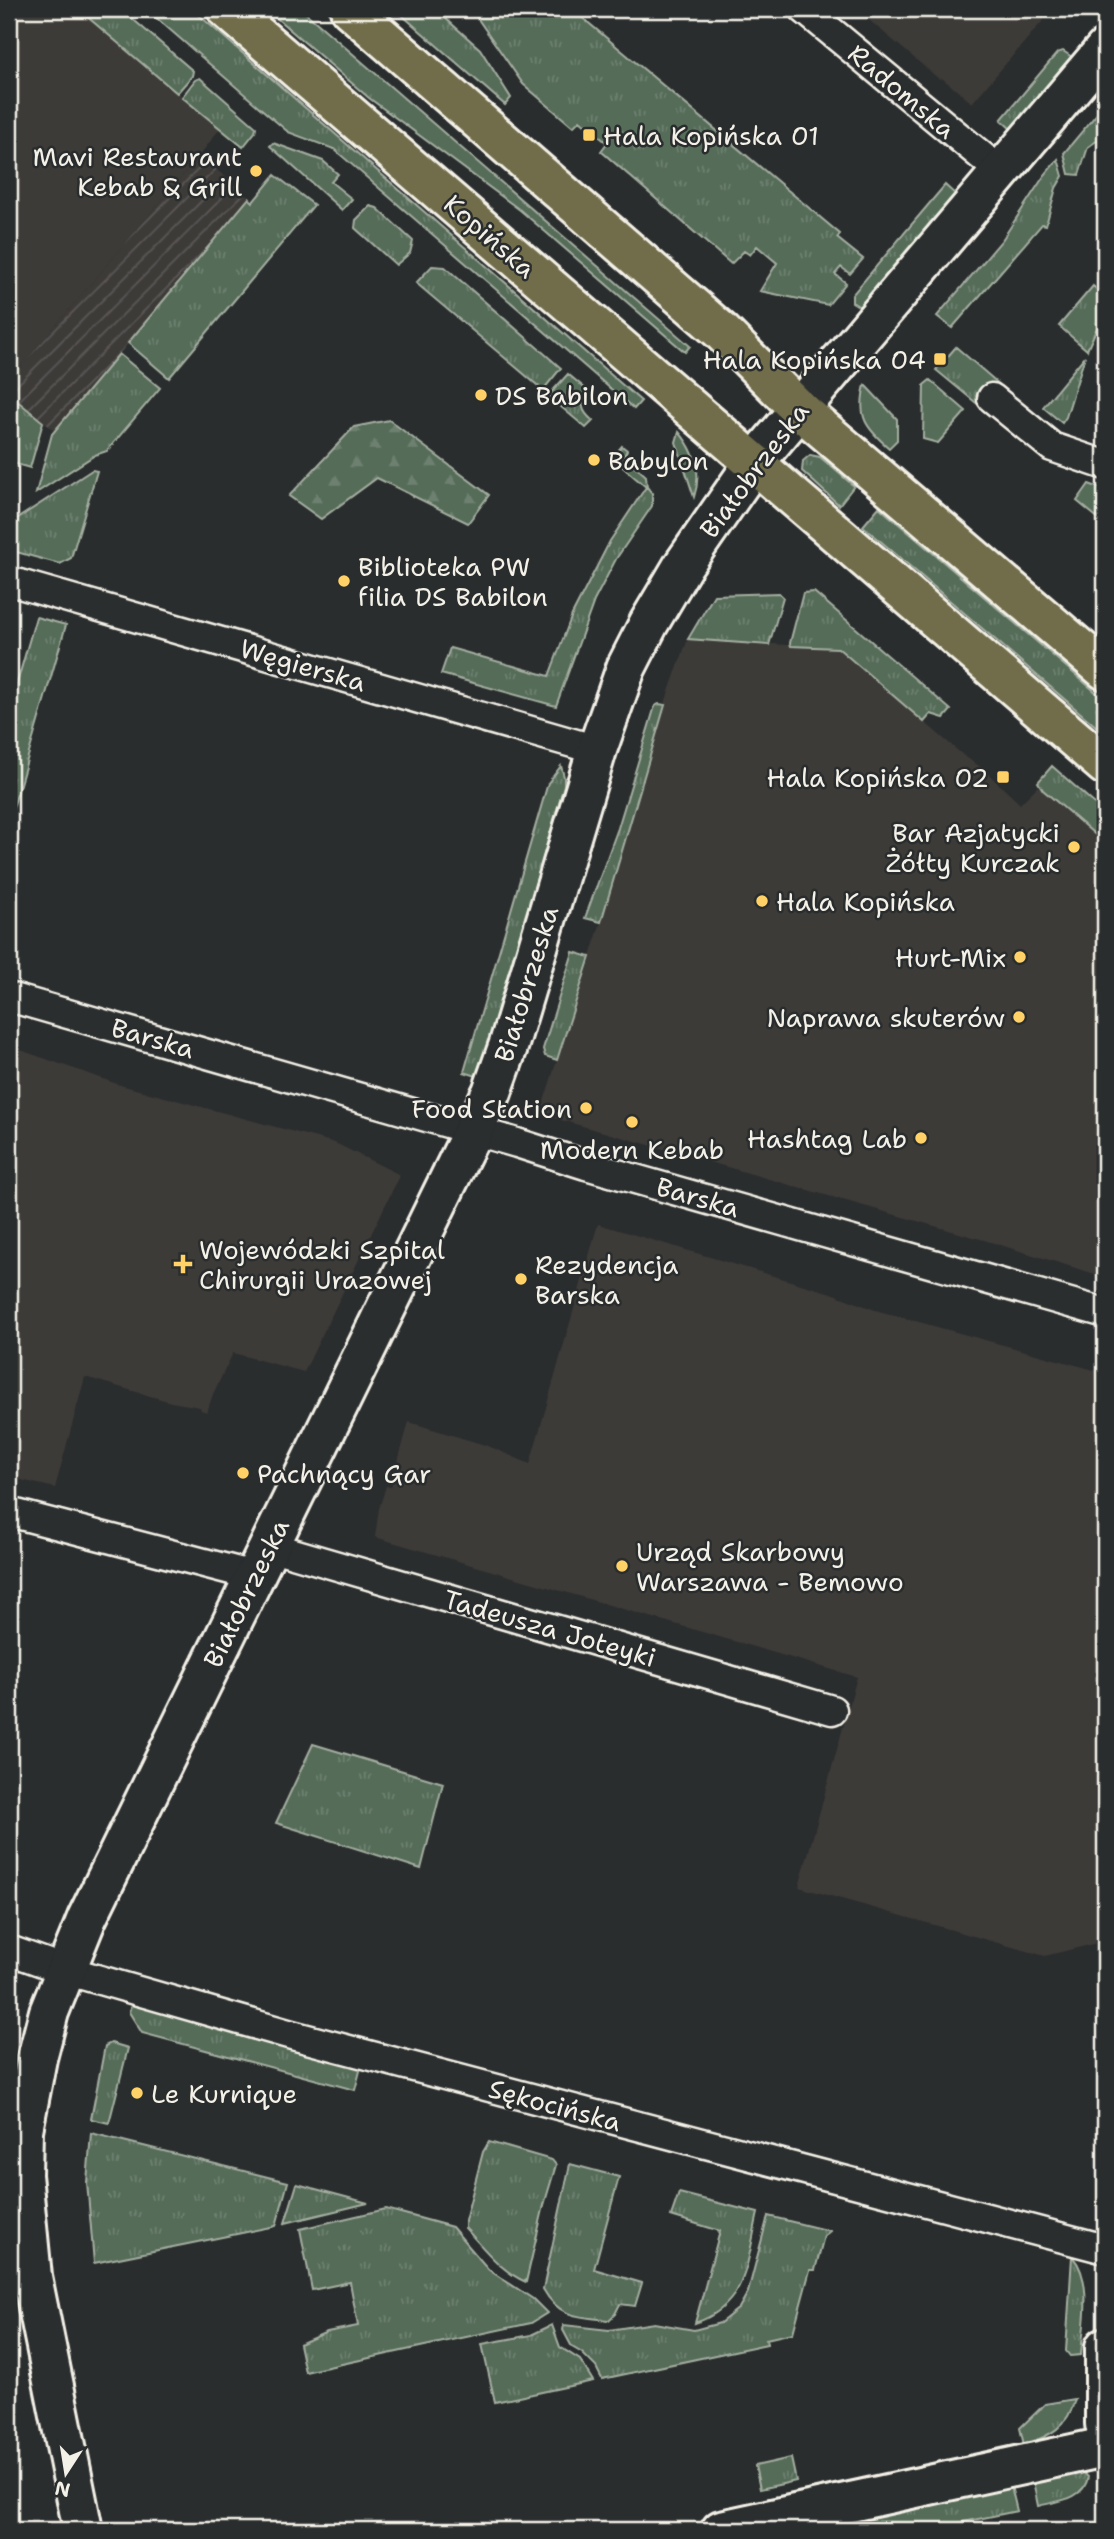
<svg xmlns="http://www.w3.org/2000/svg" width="1114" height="2539" viewBox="0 0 1114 2539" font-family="'Shantell Sans',sans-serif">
	<defs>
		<pattern id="industrial-furrows" width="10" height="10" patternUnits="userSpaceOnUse" patternTransform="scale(1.75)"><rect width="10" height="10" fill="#3e3b39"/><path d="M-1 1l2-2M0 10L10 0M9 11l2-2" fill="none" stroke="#5a5856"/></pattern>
		<pattern id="grass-tufts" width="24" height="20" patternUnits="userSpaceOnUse" patternTransform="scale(1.75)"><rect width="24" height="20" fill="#556c59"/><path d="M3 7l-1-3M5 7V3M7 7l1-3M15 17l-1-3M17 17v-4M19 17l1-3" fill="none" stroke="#6e8171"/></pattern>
		<pattern id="forest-firs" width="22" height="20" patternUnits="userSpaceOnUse" patternTransform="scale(1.75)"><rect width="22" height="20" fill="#556c59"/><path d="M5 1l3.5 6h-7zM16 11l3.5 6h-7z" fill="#6e8171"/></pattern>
	</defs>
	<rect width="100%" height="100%" fill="#2a2d2e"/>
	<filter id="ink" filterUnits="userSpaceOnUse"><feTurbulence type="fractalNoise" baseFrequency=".0143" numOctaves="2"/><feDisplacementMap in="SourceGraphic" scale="14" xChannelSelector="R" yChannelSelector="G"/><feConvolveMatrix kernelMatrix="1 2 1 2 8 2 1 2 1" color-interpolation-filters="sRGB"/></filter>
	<g filter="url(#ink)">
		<path fill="#3e3b39" d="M11 9H78L220 128 200 155 9 381V12Z
			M856 9H1053L972 103 942 78 939 79Z
			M688 639 838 648 964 756 982 768 1020 804 1038 786 1105 843V1277L984 1240 540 1114 601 922 668 694Z
			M9 1046 120 1085 335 1143 400 1175 304 1372 233 1353 213 1394 207 1412 201 1410 200 1407 171 1402 85 1377 55 1488 9 1477Z
			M598 1224 831 1293 875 1310 1105 1373V1941L1045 1956 799 1887 857 1677 375 1537 379 1509 386 1486 391 1487 409 1422 488 1446 530 1464Z"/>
		<path fill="url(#industrial-furrows)" d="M200 155 249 198 55 431 9 394V381Z"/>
		<path fill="url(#grass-tufts)" stroke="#a4aea0" stroke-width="2" d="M78 9H121L193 71 192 76 177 93Z
			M146 9H192L641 401 634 409 334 149 288 132Z
			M266 9H301L690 346 685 352 520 210 369 98Z
			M395 9H435L480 49 511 98 505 105Z
			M471 9H572L840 234 837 238 863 259 850 274 841 267 835 274 846 283 828 305 760 291 777 263 757 246 750 255 744 251 731 264 601 151 607 143 580 120 573 127 523 84Z
			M1063 51 1072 57 1011 129 1001 120 1057 53Z
			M200 78 256 127 255 132 243 147 182 97 195 80Z
			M1105 104V141L1098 140 1088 147 1079 175 1069 174 1064 153Z
			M273 143 323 161 338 174 331 182 352 199 342 210 270 146Z
			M1058 159 1063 176 1056 188 1046 225 1042 224 952 328 937 316 1002 240 1044 176Z
			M275 175 314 205 169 378 128 343 249 198 253 202Z
			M945 185 956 195 860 307 852 302V295Z
			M370 206 377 208 413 241 410 253 396 265 355 228 356 220Z
			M432 266 445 267 561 368 543 390 416 283Z
			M1093 286 1105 296V310L1087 350 1059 326Z
			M956 347 999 384 980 406 936 370Z
			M119 354 160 388 107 451 95 455 36 493 52 434Z
			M1085 356 1066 417 1062 423 1043 407Z
			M568 374 587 390C581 405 580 410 593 421L586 428 548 396Z
			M9 394 43 422 30 468 9 462Z
			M622 446 627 450 624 456 646 476 647 487 652 493V506L616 559 594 601 556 706 441 674 450 648 549 676 572 615 610 541 646 487 612 458Z
			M810 455 820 457 854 486 839 505 802 471 803 461Z
			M92 470 97 471 71 558 60 564 9 550V524Z
			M879 507 1105 700V734L863 526Z
			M814 592 951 710 944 718 931 714 924 722 838 648 791 646 790 643 803 593Z
			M779 593 783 597 769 645 688 639 714 595Z
			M36 617 66 625 9 822V711Z
			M659 704 665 705 601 922 585 918 618 828 655 706Z
			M561 766 564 777V785L480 1077 464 1072 548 783Z
			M1052 766 1105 813V843L1043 790 1038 782Z
			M573 952 590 957 557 1060 545 1056 543 1049Z
			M313 1744 443 1783 421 1869 276 1823Z
			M132 2002 361 2067 355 2090 142 2033 129 2012Z
			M111 2043 128 2048 109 2123 91 2119 105 2046Z
			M91 2133 288 2182 276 2226 94 2263 87 2182Z
			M489 2142 552 2160 556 2165 544 2205 526 2282C499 2270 485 2249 465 2228V2221L483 2152Z
			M570 2164 619 2177 594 2269 642 2283 635 2306 620 2304 615 2314 609 2320C579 2317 559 2318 543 2289Z
			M297 2184 368 2203 285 2223Z
			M679 2193 758 2213C747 2260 748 2305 695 2323L720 2231 671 2216Z
			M386 2209 452 2227 489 2270 533 2299 547 2313 531 2323 305 2372 299 2344 327 2332 358 2326 350 2282 312 2290 300 2229Z
			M768 2216 830 2231 824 2236 815 2270H810L793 2333 766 2339 767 2344 602 2379 596 2367 582 2353 572 2347 563 2330 564 2325 609 2330 654 2323 694 2330 720 2323 739 2308 748 2292Z
			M1072 2256C1094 2281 1083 2324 1081 2355L1070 2356 1066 2351Z
			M552 2325 560 2347 580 2360 593 2381 495 2402 482 2344 531 2335Z
			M1075 2399C1068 2427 1050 2436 1024 2445L1020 2428 1045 2404Z
			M791 2458 796 2481 760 2489 755 2466Z
			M1082 2471 1088 2477C1084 2500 1057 2501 1038 2506L1033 2481Z
			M1011 2486 1017 2511 925 2530H805Z"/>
		<path fill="url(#forest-firs)" stroke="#a4aea0" stroke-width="2" d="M389 420 489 495 468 523 377 478 321 519 289 496 354 427Z"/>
		<path fill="#556c59" stroke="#a4aea0" stroke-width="2" d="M930 380 966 411 938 443 923 439 924 385Z
			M865 385 897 419V440L889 448C866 428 857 417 865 385Z
			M679 432C696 452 702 473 694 497L676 442Z
			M1089 484 1105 490V524L1077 501Z"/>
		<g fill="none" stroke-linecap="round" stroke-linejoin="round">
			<g stroke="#f4f1e8" stroke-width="33">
				<path id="street" d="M804 9 1001 172
					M992 398 1052 447 1105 465
					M9 581 597 750
					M9 997 517 1143 586 1165 1105 1313
					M9 1512 254 1576
					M269 1546 832 1710
					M9 1950 65 1970 292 2035 1105 2249"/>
			</g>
			<g stroke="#f4f1e8" stroke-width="44">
				<path id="secondary" d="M1105 2347V2424
					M83 2530 32 2277 22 2175 23 2130 37 2058 49 2012 87 1918 492 1092 509 1044 597 750 626 668 649 623 684 564 754 463 1105 49
					M721 2530 1105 2447"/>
			</g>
			<g stroke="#f4f1e8" stroke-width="44">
				<path id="primary" d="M227 9 1105 765
					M350 9 721 331 799 409 1105 670"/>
			</g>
			<use href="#street" stroke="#2a2d2e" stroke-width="28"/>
			<use href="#secondary" stroke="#2a2d2e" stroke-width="38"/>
			<use href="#primary" stroke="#716d4b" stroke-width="38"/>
		</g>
	</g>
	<g fill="#ffd166" stroke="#2a2d2e" stroke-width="2.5">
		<rect x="582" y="128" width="14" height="14" rx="3.5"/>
		<circle cx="256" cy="171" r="7"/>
		<rect x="933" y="352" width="14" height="14" rx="3.5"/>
		<circle cx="481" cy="395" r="7"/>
		<circle cx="594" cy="460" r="7"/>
		<circle cx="344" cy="581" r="7"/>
		<rect x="996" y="770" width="14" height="14" rx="3.5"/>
		<circle cx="1074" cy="847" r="7"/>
		<circle cx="762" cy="901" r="7"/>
		<circle cx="1020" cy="957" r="7"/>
		<circle cx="1019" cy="1017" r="7"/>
		<circle cx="586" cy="1108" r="7"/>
		<circle cx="632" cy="1122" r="7"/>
		<circle cx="921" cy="1138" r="7"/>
		<path d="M179.5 1253.5h7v7h7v7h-7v7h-7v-7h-7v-7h7z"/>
		<circle cx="521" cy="1279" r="7"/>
		<circle cx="243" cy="1473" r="7"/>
		<circle cx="622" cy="1566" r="7"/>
		<circle cx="137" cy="2093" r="7"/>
	</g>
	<g text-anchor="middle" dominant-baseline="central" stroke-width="5" stroke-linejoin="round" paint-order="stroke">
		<g font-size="26" fill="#f4f1e8" stroke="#2a2d2e">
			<text transform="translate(902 91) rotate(40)">Radomska</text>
			<text transform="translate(490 236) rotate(41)">Kopińska</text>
			<text transform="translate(754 470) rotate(-53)">Białobrzeska</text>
			<text transform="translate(303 665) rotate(16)">Węgierska</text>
			<text transform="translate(526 984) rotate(-73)">Białobrzeska</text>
			<text transform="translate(153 1038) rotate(16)">Barska</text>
			<text transform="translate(698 1197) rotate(16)">Barska</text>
			<text transform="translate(246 1593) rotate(-64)">Białobrzeska</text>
			<text transform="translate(550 1628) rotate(16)">Tadeusza Joteyki</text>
			<text transform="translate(555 2105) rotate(15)">Sękocińska</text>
		</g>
		<g font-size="26" fill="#f4f1e8" stroke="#2a2d2e" text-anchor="start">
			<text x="603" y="135">Hala Kopińska 01</text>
			<text x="242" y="156" text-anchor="end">Mavi Restaurant<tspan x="242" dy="30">Kebab &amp; Grill</tspan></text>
			<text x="926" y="359" text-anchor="end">Hala Kopińska 04</text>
			<text x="495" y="395">DS Babilon</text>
			<text x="608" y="460">Babylon</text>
			<text x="358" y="566">Biblioteka PW<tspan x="358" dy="30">filia DS Babilon</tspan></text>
			<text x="989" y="777" text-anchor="end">Hala Kopińska 02</text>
			<text x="1060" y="832" text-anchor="end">Bar Azjatycki<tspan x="1060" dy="30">Żółty Kurczak</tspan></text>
			<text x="776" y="901">Hala Kopińska</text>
			<text x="1006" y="957" text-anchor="end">Hurt-Mix</text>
			<text x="1005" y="1017" text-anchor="end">Naprawa skuterów</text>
			<text x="572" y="1108" text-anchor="end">Food Station</text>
			<text x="907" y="1138" text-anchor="end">Hashtag Lab</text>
			<text x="632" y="1149" text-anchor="middle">Modern Kebab</text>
			<text x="199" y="1249">Wojewódzki Szpital<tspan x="199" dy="30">Chirurgii Urazowej</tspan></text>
			<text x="535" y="1264">Rezydencja<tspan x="535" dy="30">Barska</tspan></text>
			<text x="257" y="1473">Pachnący Gar</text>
			<text x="636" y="1551">Urząd Skarbowy<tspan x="636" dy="30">Warszawa - Bemowo</tspan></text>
			<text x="151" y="2093">Le Kurnique</text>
		</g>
	</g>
	<rect width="1114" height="2539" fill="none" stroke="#2a2d2e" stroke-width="35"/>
	<rect x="18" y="18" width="1079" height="2504" fill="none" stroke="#f4f1e8" stroke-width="2.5" filter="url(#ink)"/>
	<g transform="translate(66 2473) rotate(192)" stroke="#2a2d2e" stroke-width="5" paint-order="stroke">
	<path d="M0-5L12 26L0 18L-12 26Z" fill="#f4f1e8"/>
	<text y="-10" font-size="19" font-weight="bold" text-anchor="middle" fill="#f4f1e8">N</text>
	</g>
</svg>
